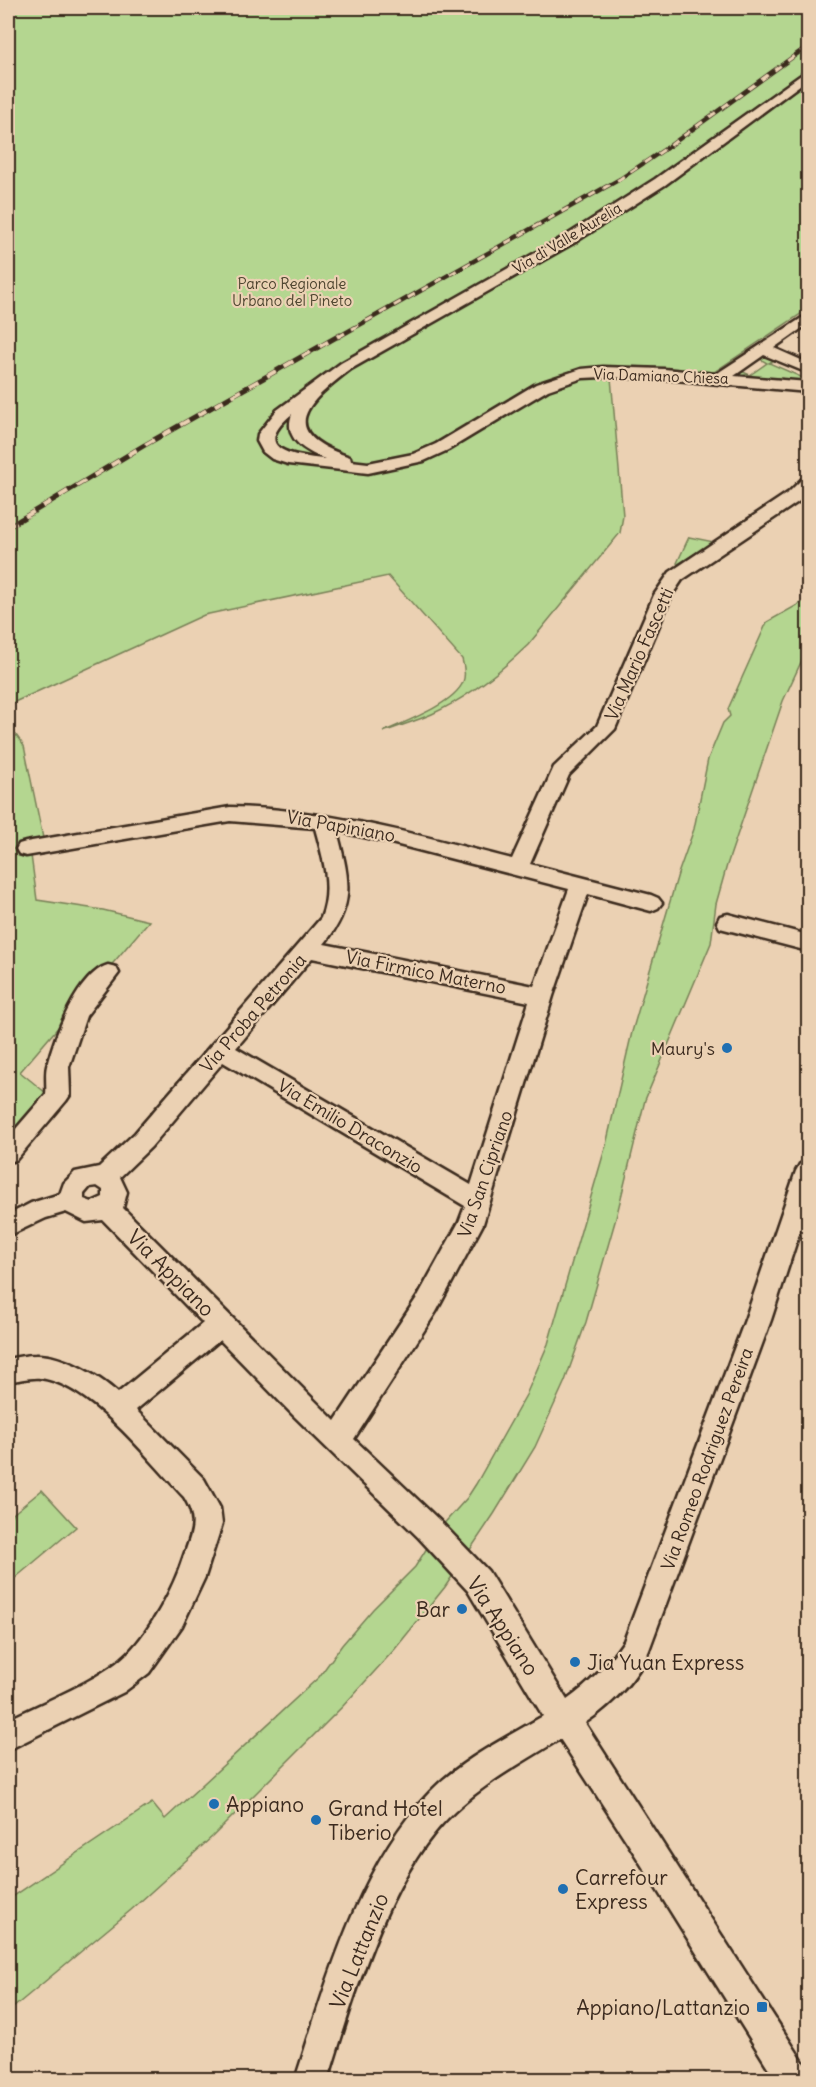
<svg xmlns="http://www.w3.org/2000/svg" width="816" height="2087" viewBox="0 0 816 2087" font-family="Delius,sans-serif">
	<rect width="100%" height="100%" fill="#ebd1b3"/>
	<filter id="ink" filterUnits="userSpaceOnUse"><feTurbulence type="fractalNoise" baseFrequency=".0167" numOctaves="2"/><feDisplacementMap in="SourceGraphic" scale="12" xChannelSelector="R" yChannelSelector="G"/><feConvolveMatrix kernelMatrix="1 2 1 2 8 2 1 2 1" color-interpolation-filters="sRGB"/></filter>
	<g filter="url(#ink)">
		<path fill="#b4d690" stroke="#788057" stroke-width="1.5" d="M8 8H808V309L714 372 610 366 623 516 620 533 528 645C501 671 467 698 432 714 416 721 399 726 383 732 404 722 454 704 463 682 466 675 464 666 462 659L388 576 204 615 8 705Z
			M764 356 774 360 769 363 808 380V382L742 376 738 373 741 371 750 375 767 363 760 359Z
			M689 537 714 542 678 564 677 563Z
			M808 599V647L783 701 727 865 716 904 711 943 645 1100 616 1218 586 1322 565 1381 535 1447 494 1514 445 1587 395 1649 343 1706 212 1837 131 1910 8 2012V1900L152 1803 165 1819 319 1677 342 1645 373 1609 415 1567 439 1529 467 1498 476 1484 526 1395 548 1344 606 1145 632 1032 678 874 694 829 708 759 723 723 730 716 728 709 767 622Z
			M8 724 24 746 43 838 29 840 37 900 103 910 149 921 20 1072 51 1097 8 1143Z
			M42 1490 76 1527 8 1584V1518Z"/>
		<g fill="none" stroke-linecap="round" stroke-linejoin="round">
			<g stroke="#3b2a1e" stroke-width="5">
				<path id="minor" d="M808 70V79L665 185 577 241 351 369C306 403 275 432 350 457L351 461 368 463 413 454 436 444 536 384 581 369 603 367 664 369 716 374 808 314V324L774 348 808 363V373L764 355 734 376 808 382V392L664 379 603 377 583 378 548 390 448 450 424 461 368 473 288 464 272 459 263 452 257 441 258 434 277 410 341 363 567 235 655 179ZM292 414C283 439 305 451 325 459 294 456 249 450 292 414Z
					M808 478V492L801 500 682 580 672 595 615 729 569 775 530 864 651 895 658 898 662 903 658 908 651 911 588 894 553 996 483 1224 436 1312 354 1439 439 1520 488 1571 567 1700C590 1684 608 1664 624 1641L745 1320 796 1171 800 1164 808 1161V1206L771 1320 649 1650C637 1680 611 1705 585 1723L807 2068 808 2080H776L629 1845 560 1739C523 1762 486 1782 454 1812 389 1872 354 1997 328 2080H295C326 1984 358 1866 430 1792 462 1759 504 1739 543 1716L468 1591 419 1538 293 1415 220 1340 136 1410 204 1479 220 1508 222 1524 205 1577 182 1626 149 1673 124 1692 8 1750V1720C43 1702 101 1680 128 1653 151 1630 174 1587 183 1558 192 1532 199 1522 184 1497 149 1460 91 1384 40 1378 30 1377 18 1381 8 1381V1359C17 1357 27 1355 36 1355 62 1354 99 1376 118 1393L203 1323 103 1220 86 1222 66 1212 46 1218 8 1236V1215L31 1203 60 1194 64 1183 75 1172 99 1167 135 1133 321 918C333 888 323 858 315 828L230 821 26 856 19 854 16 849 19 844 26 842 230 807C327 809 418 835 512 859L554 767 597 726 654 595 670 572 789 492 802 479ZM337 831 391 843 569 889 534 986 324 944C357 904 349 878 337 831ZM312 958 529 1002 471 1185 236 1048ZM223 1062 465 1206 459 1222 418 1296 335 1421 123 1208 127 1192 120 1177 151 1147ZM97 1186 103 1190V1197L92 1202 84 1199V1194L90 1187Z
					M728 914 808 935V951L720 928 717 922 720 916Z
					M108 965 116 967 119 973 86 1016 69 1067 70 1095 66 1101 16 1160 8 1162V1138L46 1094C47 1085 45 1074 47 1066 54 1037 78 974 108 965Z"/>
			</g>
			<use href="#minor" fill="#ebd1b3" fill-rule="evenodd"/>
			<g stroke="#3b2a1e" stroke-width="4.5">
				<path id="rail-far1" d="M338 337 620 179 668 147 808 46"/>
			</g>
			<g stroke="#3b2a1e" stroke-width="5">
				<path id="rail" d="M8 527 143 446 340 335"/>
			</g>
			<use href="#rail-far1" stroke="#ebd1b3" stroke-width="3" stroke-dasharray="8" stroke-linecap="butt"/>
			<use href="#rail" stroke="#ebd1b3" stroke-width="4" stroke-dasharray="10" stroke-linecap="butt"/>
		</g>
	</g>
	<g fill="#1f6fb2" stroke="#ebd1b3" stroke-width="2">
		<circle cx="727" cy="1048" r="6"/>
		<circle cx="462" cy="1609" r="6"/>
		<circle cx="575" cy="1662" r="6"/>
		<circle cx="214" cy="1804" r="6"/>
		<circle cx="316" cy="1820" r="6"/>
		<circle cx="563" cy="1889" r="6"/>
		<rect x="756" y="2001" width="12" height="12" rx="3"/>
	</g>
	<g text-anchor="middle" dominant-baseline="central" stroke-width="4.5" stroke-linejoin="round" paint-order="stroke">
		<g font-size="15" fill="#3b2a1e" stroke="#ebd1b3">
			<text transform="translate(567 238) rotate(-31)">Via di Valle Aurelia</text>
			<text transform="translate(661 376) rotate(2)">Via Damiano Chiesa</text>
		</g>
		<g font-size="15" fill="#4d442f" stroke="#ebd1b3">
			<text x="292" y="283">Parco Regionale<tspan x="292" dy="17">Urbano del Pineto</tspan></text>
		</g>
		<g font-size="18" fill="#3b2a1e" stroke="#ebd1b3">
			<text transform="translate(639 654) rotate(-66)">Via Mario Fascetti</text>
			<text transform="translate(341 826) rotate(10)">Via Papiniano</text>
			<text transform="translate(426 972) rotate(11)">Via Firmico Materno</text>
			<text transform="translate(253 1013) rotate(-49)">Via Proba Petronia</text>
			<text transform="translate(350 1126) rotate(31)">Via Emilio Draconzio</text>
			<text transform="translate(485 1174) rotate(-71)">Via San Cipriano</text>
			<text transform="translate(707 1459) rotate(-70)">Via Romeo Rodriguez Pereira</text>
		</g>
		<g font-size="18" fill="#3b2a1e" stroke="#ebd1b3" text-anchor="end">
			<text x="715" y="1048">Maury's</text>
		</g>
		<g font-size="21" fill="#3b2a1e" stroke="#ebd1b3">
			<text transform="translate(171 1273) rotate(45)">Via Appiano</text>
			<text transform="translate(503 1626) rotate(57)">Via Appiano</text>
			<text transform="translate(359 1951) rotate(-68)">Via Lattanzio</text>
		</g>
		<g font-size="21" fill="#3b2a1e" stroke="#ebd1b3" text-anchor="start">
			<text x="450" y="1609" text-anchor="end">Bar</text>
			<text x="587" y="1662">Jia Yuan Express</text>
			<text x="226" y="1804">Appiano</text>
			<text x="328" y="1808">Grand Hotel<tspan x="328" dy="24">Tiberio</tspan></text>
			<text x="575" y="1877">Carrefour<tspan x="575" dy="24">Express</tspan></text>
			<text x="750" y="2007" text-anchor="end">Appiano/Lattanzio</text>
		</g>
	</g>
	<rect width="816" height="2087" fill="none" stroke="#ebd1b3" stroke-width="30"/>
	<rect x="15" y="15" width="786" height="2057" fill="none" stroke="#3b2a1e" stroke-width="2" filter="url(#ink)"/>
</svg>
